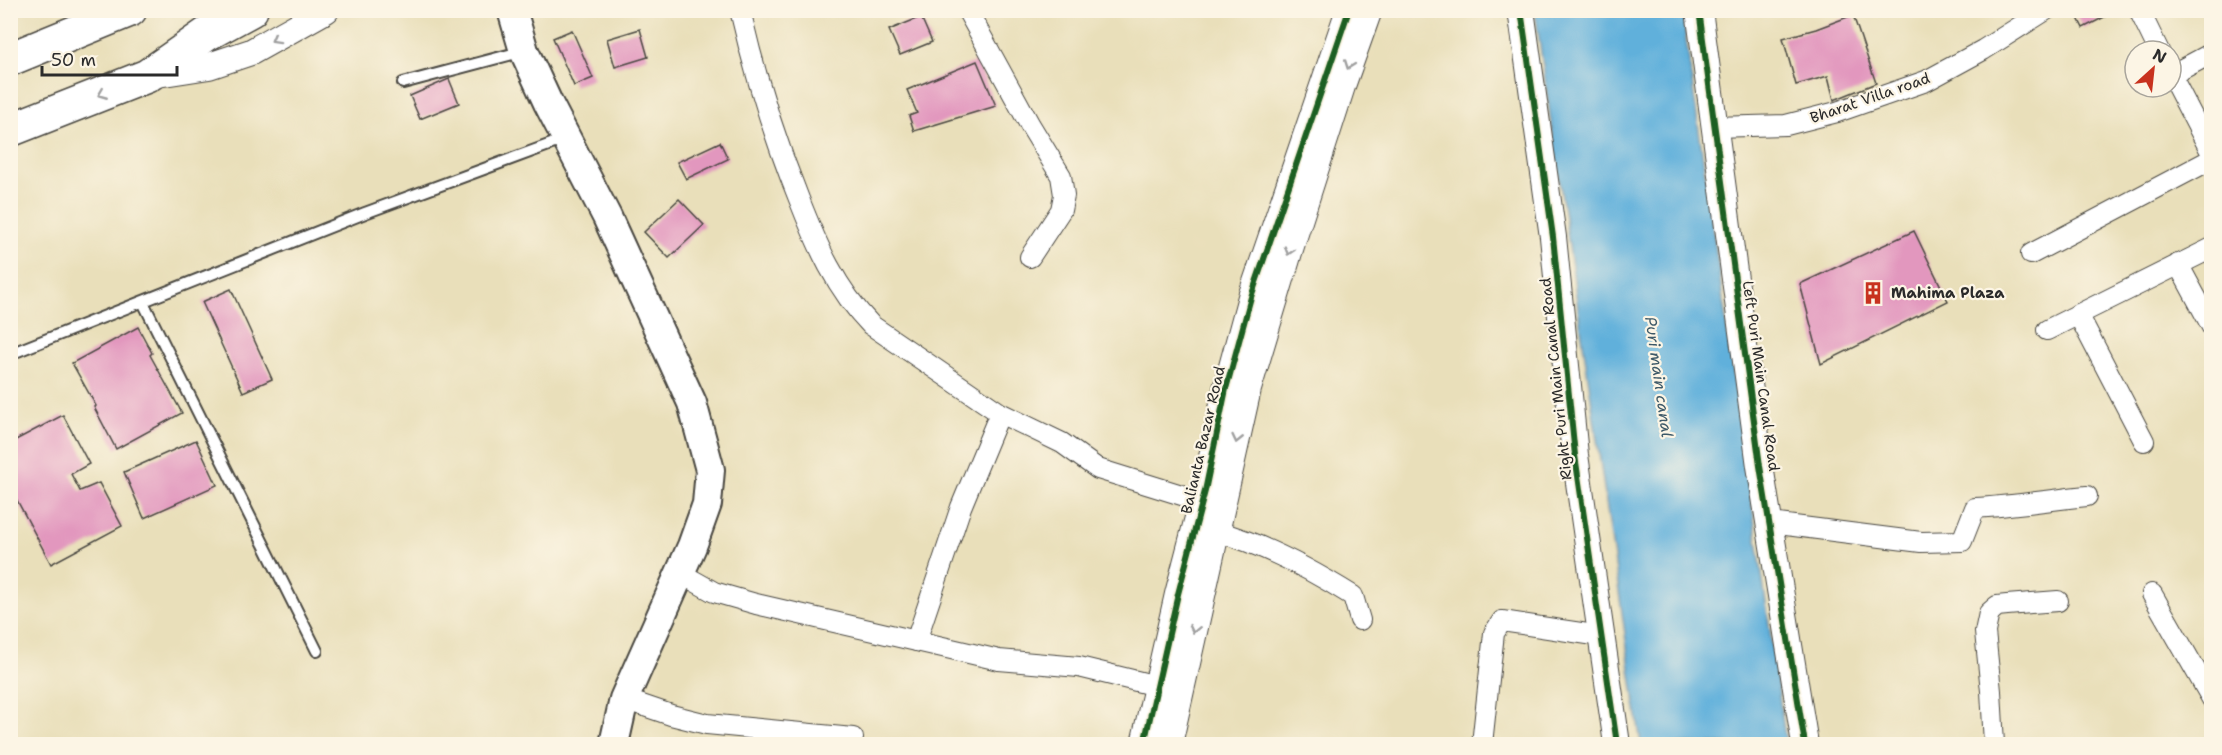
<svg xmlns="http://www.w3.org/2000/svg" width="2222" height="755" viewBox="0 0 2222 755" font-family="'Shantell Sans',sans-serif">
	<rect width="100%" height="100%" fill="#fcf5e5"/>
	<filter id="ink" filterUnits="userSpaceOnUse"><feTurbulence type="fractalNoise" baseFrequency=".0167" numOctaves="2"/><feDisplacementMap in="SourceGraphic" scale="12" xChannelSelector="R" yChannelSelector="G"/><feConvolveMatrix kernelMatrix="1 2 1 2 8 2 1 2 1" color-interpolation-filters="sRGB"/></filter>
	<filter id="wash" filterUnits="userSpaceOnUse"><feTurbulence type="fractalNoise" baseFrequency=".008" numOctaves="4" result="noise"/><feDisplacementMap in="SourceGraphic" scale="24" xChannelSelector="R" yChannelSelector="G"/><feGaussianBlur stdDeviation="1.35" result="paint"/><feColorMatrix in="noise" values="0 0 0 0 0 0 0 0 0 0 0 0 0 0 0 0 0 1.4 0 .05"/><feComposite in="paint" operator="in"/></filter>
	<g filter="url(#wash)">
		<rect width="100%" height="100%" fill="#e9dfba"/>
		<path fill="#60b0db" stroke="#466e83" stroke-width="1.5" d="M1535 11H1682L1786 744H1641Z"/>
		<g id="blocks">
			<path fill="#e297be" d="M2074 10H2118L2083 28Z
				M1853 15 1876 83 1834 100 1828 76 1796 85 1783 38 1816 29Z
				M921 17 932 42 900 55 889 30Z
				M640 29 648 57 615 67 607 39Z
				M572 30 593 78 574 86 553 38Z
				M977 61 996 106 914 131 909 116 917 113 907 90Z
				M449 79 459 103 420 119 410 96Z
				M720 142 728 159 686 179 677 162Z
				M679 199 704 225 669 258 644 232Z
				M1914 231 1948 301 1821 364 1800 284Z
				M231 289 272 379 243 392 202 302Z
				M138 327 152 353 150 355 182 413 116 449 94 407 96 406 72 363Z
				M63 415 89 464 71 474 80 491 99 483 122 526 51 564 10 487V443Z
				M196 440 217 485 144 518 124 472Z"/>
		</g>
	</g>
	<g filter="url(#ink)">
		<use href="#blocks" fill-opacity="0" stroke="#484640" stroke-width="1.5"/>
		<g fill="none" stroke-linecap="round" stroke-linejoin="round">
			<g stroke="#484640" stroke-width="14">
				<path id="service" d="M403 83 524 51
					M143 302 317 651
					M10 354 365 213 565 139"/>
			</g>
			<g stroke="#484640" stroke-width="22">
				<path id="minor" d="M740 10C755 75 774 137 799 199 817 245 836 289 871 325L1000 413 1062 443 1098 469 1201 501
					M967 10 1030 125 1061 176 1064 195 1061 210 1030 257
					M2139 10 2159 51
					M2171 75 2212 154
					M2171 75 2212 53
					M1714 127 1786 125 1837 112 1926 81 1983 50 2046 10
					M2031 254 2212 159
					M2178 264 2212 327
					M2078 314 2144 441
					M2047 330 2212 248
					M1770 523 1921 542 1962 541 1975 508C2012 506 2049 500 2087 496
					M1215 531C1264 544 1310 569 1353 596L1360 620
					M680 573 714 592 756 604 999 660 1079 667 1157 686
					M2152 594 2212 699
					M916 641 961 507 1000 413
					M624 699 671 715 707 724 853 738
					M1482 744 1494 633 1502 621 1601 636
					M1994 744 1991 691 1985 632 1989 613 1997 606 2007 605 2058 601"/>
			</g>
			<g stroke="#484640" stroke-width="28">
				<path id="tertiary" d="M1521 10 1553 237 1575 455 1617 744
					M1699 10 1760 466 1805 744
					M151 75 209 66 251 52 326 10
					M1144 744 1178 594 1205 491 1226 389 1251 297 1349 10
					M1169 744 1248 389 1290 249 1343 83 1369 10"/>
			</g>
			<g stroke="#484640" stroke-width="32">
				<path id="secondary" d="M512 10 524 51 548 103 607 217 692 403 710 470 707 504 692 546 624 699 614 744"/>
			</g>
			<g stroke="#484640" stroke-width="36">
				<path id="trunk" d="M10 59 130 10
					M10 130 147 76 207 34 251 10"/>
			</g>
			<use href="#service" stroke="#fff" stroke-width="10"/>
			<use href="#minor" stroke="#fff" stroke-width="20"/>
			<use href="#tertiary" stroke="#fff" stroke-width="26"/>
			<use href="#secondary" stroke="#fff" stroke-width="28"/>
			<use href="#trunk" stroke="#fff" stroke-width="33"/>
			<g stroke="#fcf5e5" stroke-width="10">
				<path id="cycleway" d="M1521 10 1553 237 1575 455 1617 744
					M1699 10 1760 466 1805 744
					M1144 744 1178 594 1205 491 1226 389 1251 297 1349 10"/>
			</g>
			<use href="#cycleway" stroke="#1b5e20" stroke-width="6"/>
		</g>
		<defs><path id="oneway-chevron" d="M-2-3.5L2.5 0L-2 3.5" fill="none" stroke-width="1.6" stroke-linecap="round" stroke-linejoin="round" transform="scale(1.5)"/></defs>
		<g stroke="#a0a0a0">
			<use href="#oneway-chevron" transform="translate(275 39) rotate(151)"/>
			<use href="#oneway-chevron" transform="translate(1349 65) rotate(110)"/>
			<use href="#oneway-chevron" transform="translate(102 94) rotate(158)"/>
			<use href="#oneway-chevron" transform="translate(1289 251) rotate(107)"/>
			<use href="#oneway-chevron" transform="translate(1237 439) rotate(103)"/>
			<use href="#oneway-chevron" transform="translate(1194 629) rotate(102)"/>
		</g>
	</g>
	<defs>
		<g id="building-bare" transform="scale(1.8)"><path d="M-4-6H4V6H1V3H-1V6H-4ZM-2.5-4.3h1.7v1.8h-1.7ZM.8-4.3h1.7v1.8H.8ZM-2.5-1h1.7V.8h-1.7ZM.8-1h1.7V.8H.8Z" fill="#c8321e" stroke="#fcf5e5" stroke-width="2.5" paint-order="stroke"/></g>
	</defs>
	<g fill-rule="evenodd">
		<use href="#building-bare" x="1873" y="293"/>
	</g>
	<g text-anchor="middle" dominant-baseline="central" stroke-width="4.5" stroke-linejoin="round" paint-order="stroke">
		<g font-size="15" fill="#2b2b2b" stroke="#fcf5e5">
			<text transform="translate(1870 98) rotate(-19)">Bharat Villa road</text>
			<text transform="translate(1761 376) rotate(82)">Left Puri Main Canal Road</text>
			<text transform="translate(1556 379) rotate(-96)">Right Puri Main Canal Road</text>
			<text transform="translate(1203 440) rotate(-77)">Balianta Bazar Road</text>
		</g>
		<g font-size="15" font-weight="bold" fill="#2b2b2b" stroke="#fcf5e5" text-anchor="start">
			<text x="1891" y="293">Mahima Plaza</text>
		</g>
		<g font-size="16" font-style="italic" fill="#3e5a69" stroke="#fcf5e5">
			<text transform="translate(1659 377) rotate(82)">Puri main canal</text>
		</g>
	</g>
	<rect width="2222" height="755" fill="none" stroke="#fcf5e5" stroke-width="36"/>
	<g transform="translate(2153 69) rotate(27)"><circle r="28" fill="#fcf5e5" stroke="#a8a49b" stroke-width="1.5"/>
	<path d="M0-4.5L10 22L0 15L-10 22Z" fill="#c8321e"/>
	<text y="-9" font-size="16" font-weight="bold" text-anchor="middle" fill="#2b2b2b">N</text>
	</g>
	<path d="M42 66v9h135v-9" fill="none" stroke="#2b2b2b" stroke-width="3"/>
	<text x="51" y="66" font-size="18" fill="#2b2b2b" stroke="#fcf5e5" stroke-width="4.5" paint-order="stroke">50 m</text>
</svg>
